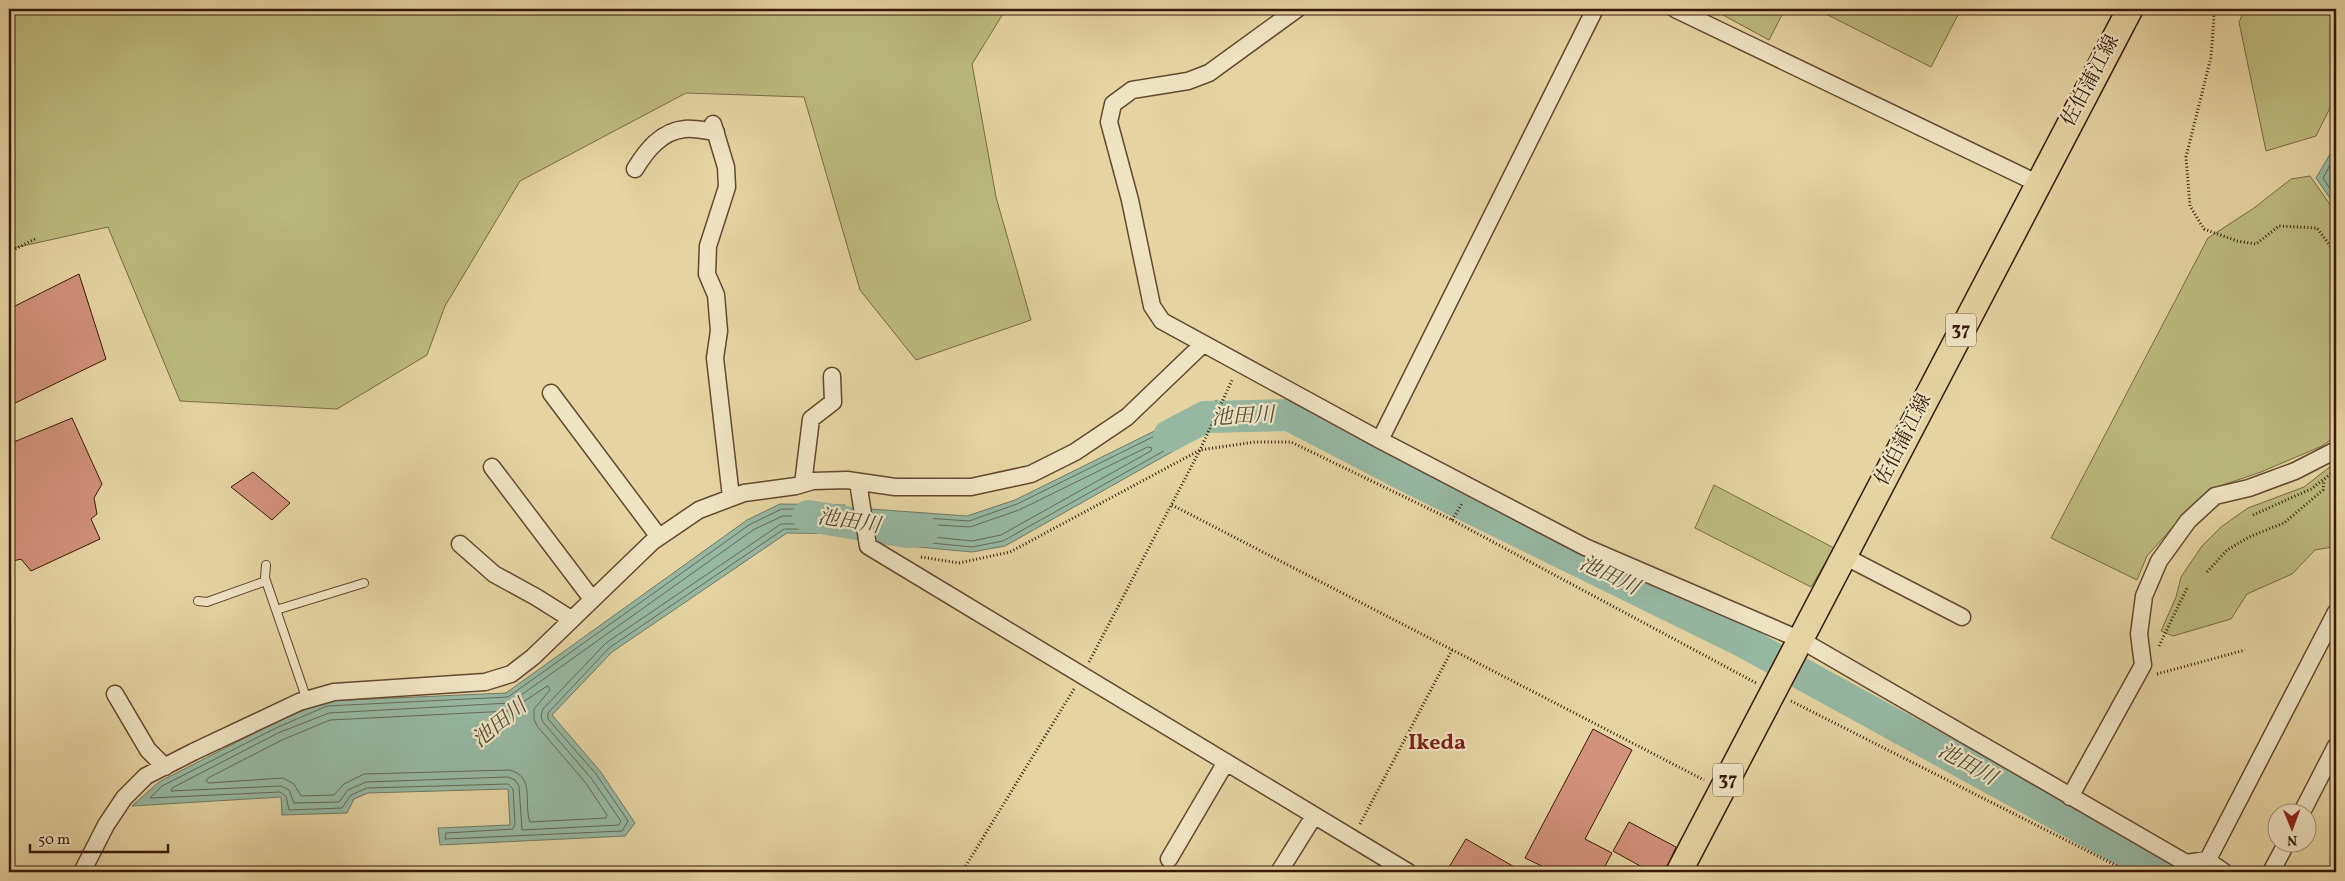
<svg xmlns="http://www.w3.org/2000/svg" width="2345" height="881" viewBox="0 0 2345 881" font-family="Vollkorn,'Noto Serif JP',serif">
	<rect width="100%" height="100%" fill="#e5d4a2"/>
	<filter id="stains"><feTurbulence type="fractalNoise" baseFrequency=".004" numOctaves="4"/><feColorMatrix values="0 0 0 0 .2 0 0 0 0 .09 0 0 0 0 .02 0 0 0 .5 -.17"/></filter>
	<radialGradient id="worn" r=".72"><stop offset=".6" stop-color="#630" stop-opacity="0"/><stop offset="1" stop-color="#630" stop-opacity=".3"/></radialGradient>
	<path fill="#bcbb7f" stroke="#7a6a44" d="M9 9H1006L972 64 996 197 1031 320 916 360 860 290 804 97 686 93 520 181 445 306 427 355 337 409 180 401 108 227 9 249Z
		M1712 9H1785L1769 40Z
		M1816 9H1961L1931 67Z
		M2245 9H2336V96L2316 136 2266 151 2239 22Z
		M2310 176 2336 213V436L2322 446 2261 472 2214 488 2194 503 2147 556 2137 580 2051 538 2208 238 2254 208 2291 179Z
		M2336 462V532L2332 547 2315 550 2292 574 2247 594 2231 619 2173 636 2161 631 2176 597 2181 577 2202 546 2221 527 2248 508 2304 487Z
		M1714 485 1834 548 1811 587 1695 528Z"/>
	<path fill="#96b8a3" stroke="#717865" d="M2336 144V207L2316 178Z
		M1217 400 1200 436 1005 546 972 552 886 544 870 509 967 516 1015 500Z
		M780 504 845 505 856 534 787 533 612 652 552 715 600 771 635 823 625 836 440 845 438 828 510 825 508 789 368 793 354 799 347 813 282 815 281 797 132 806 159 782 274 723 326 701 506 693 747 520Z"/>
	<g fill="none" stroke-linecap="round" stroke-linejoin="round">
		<path stroke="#686856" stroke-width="1" d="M2336 154 2323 178 2336 198
			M1200 414 1203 417 1196 433 1003 541 972 547 890 539 880 518 882 515 969 521 1017 504Z
			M1148 447 1152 448 1151 451 1001 535 972 541 894 533 890 525 892 522 970 527 1019 510Z
			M782 509 841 510 848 527 845 529H784L609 648 548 713V719L596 774 628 821 622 831 445 839 446 833 513 829 515 824 513 789 508 784 367 788 351 795 342 808 289 810 286 796 280 792 150 798 162 786 276 728 327 706 508 697 749 525Z
			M783 516H836L839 520 837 523 781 524 606 643 543 709 541 716 543 722 591 778 621 821 619 825 522 830 519 786 515 780 508 777 366 782 348 790 339 802 294 803 289 790 281 786 171 791 172 788 278 733 329 713 510 703 753 530Z
			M548 686 550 690 534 709V719L537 726 585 782 607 815 606 818 530 822C523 804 536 776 509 770L364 774 344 784 334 795 301 796 294 784 283 778 209 783 206 781 208 778 282 740 330 720 509 711Z"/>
		<path stroke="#96b8a3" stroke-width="32" d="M1169 436 1205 417 1289 415 1416 481 1744 642 2162 872
			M808 516 907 532 923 531"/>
	</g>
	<path fill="#d1917a" stroke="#391908" d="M79 274 106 359 9 406V309Z
		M72 418 102 484 94 498 97 514 91 519 100 539 31 571 21 559 9 562V444Z
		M253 472 290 503 272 520 231 487Z
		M1593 729 1632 750 1585 839 1612 853 1602 872H1554L1525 858Z
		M1629 822 1676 847 1665 872H1651L1613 851Z
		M1466 839 1523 872H1446Z"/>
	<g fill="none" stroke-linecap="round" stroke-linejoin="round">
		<g stroke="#64482e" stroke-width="10">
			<path id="lane" d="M266 565 265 578 307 700
				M198 601 207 602 266 581
				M276 610 364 583"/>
		</g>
		<g stroke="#64482e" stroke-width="19">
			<path id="street" d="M1297 9 1209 73 1188 81 1132 90 1113 104 1109 122 1130 200 1152 306 1162 321 1380 440 1585 547 1801 640 2186 863 2207 860 2224 872
				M1675 9 2037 183
				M713 124 726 167 727 187 708 246 707 274 716 295 719 331 715 358 731 497
				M635 169C646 151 661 131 685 129 695 128 706 131 716 132
				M551 393 659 537
				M1380 440 1595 9
				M492 467 592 599
				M858 482 868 546 1408 872
				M803 484 811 419 833 402 832 376
				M460 544 494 574 536 597 571 619
				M1844 556 1962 617
				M115 694 148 750 165 767
				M2070 797 2143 665 2139 634 2144 596 2159 561 2188 521 2215 496 2249 488 2295 471 2336 450
				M2301 814 2336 746
				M1169 859 1226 762
				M2203 869 2336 612
				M82 872 106 825 124 798 146 776 193 752 299 702 334 692 485 682 511 674 533 657 652 542 699 510 744 493 796 486 813 481 847 480 895 487H971L1031 474 1075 452 1127 417 1203 344
				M1279 872 1314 816
				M2271 872 2286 844"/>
		</g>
		<g stroke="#391908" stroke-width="28">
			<path id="primary" d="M1679 872 2130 9"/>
		</g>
		<path stroke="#391908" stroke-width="3" stroke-dasharray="1 2.5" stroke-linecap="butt" d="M2212 9 2214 17 2211 57 2186 157 2190 206 2204 229 2237 241 2256 244 2279 226 2317 228 2336 254
			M9 252 37 238
			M1172 505 1704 780
			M2253 515 2311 489 2332 473
			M1452 520 1463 502
			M921 557 959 563 1010 552 1200 450 1255 442H1291L1452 520 1756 683
			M2207 572 2227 550 2251 536 2284 523 2323 490 2324 480
			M2159 646 2188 586
			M1089 662 1200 450 1233 378
			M2157 674 2245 650
			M1791 701 2129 872
			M1360 824 1452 650
			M962 872 1074 689"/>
		<use href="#lane" stroke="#eee3c3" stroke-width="8"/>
		<use href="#street" stroke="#eee3c3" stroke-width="16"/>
		<use href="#primary" stroke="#e5d4a2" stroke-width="25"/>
	</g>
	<g text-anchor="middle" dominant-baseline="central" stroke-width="4.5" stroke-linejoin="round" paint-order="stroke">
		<g fill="#eee3c3" stroke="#6f5640" stroke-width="1">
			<rect x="1946" y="313.5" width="30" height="33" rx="4"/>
			<rect x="1713" y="763.5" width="30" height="33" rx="4"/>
		</g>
		<g font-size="19" font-weight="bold" fill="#391908">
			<text x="1961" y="330">37</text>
			<text x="1728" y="780">37</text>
		</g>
		<g font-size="20" fill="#391908" stroke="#eee3c3">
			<text transform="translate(2091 81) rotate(-62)">佐伯蒲江線</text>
			<text transform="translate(1904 440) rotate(-63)">佐伯蒲江線</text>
		</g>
		<g font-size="21" font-style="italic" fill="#554936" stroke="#eee3c3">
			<text transform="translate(1243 417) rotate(-3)">池田川</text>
			<text transform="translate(849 522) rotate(9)">池田川</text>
			<text transform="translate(1609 576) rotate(26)">池田川</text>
			<text transform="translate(500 724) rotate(-39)">池田川</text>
			<text transform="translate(1967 765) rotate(29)">池田川</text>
		</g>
		<g font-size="22" font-weight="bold" fill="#7a1f14" stroke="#eee3c3">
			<text x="1437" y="743">Ikeda</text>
		</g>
	</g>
	<rect width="2345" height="881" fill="none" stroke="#e5d4a2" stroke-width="30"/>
	<rect x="10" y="10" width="2325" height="861" fill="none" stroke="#391908" stroke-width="2.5"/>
	<rect x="15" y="15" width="2315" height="851" fill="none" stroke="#391908"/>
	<g transform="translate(2292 828) rotate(179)"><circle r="24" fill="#eee3c3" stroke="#a69278"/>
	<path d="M0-4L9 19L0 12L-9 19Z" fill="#8f2418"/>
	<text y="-8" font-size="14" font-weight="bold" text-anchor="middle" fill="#391908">N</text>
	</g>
	<path d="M30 844v8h138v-8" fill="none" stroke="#391908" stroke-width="2.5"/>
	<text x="38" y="844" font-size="15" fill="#391908" stroke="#eee3c3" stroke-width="4" paint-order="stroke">50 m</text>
	<rect width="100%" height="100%" filter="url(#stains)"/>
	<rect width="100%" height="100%" fill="url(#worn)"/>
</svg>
